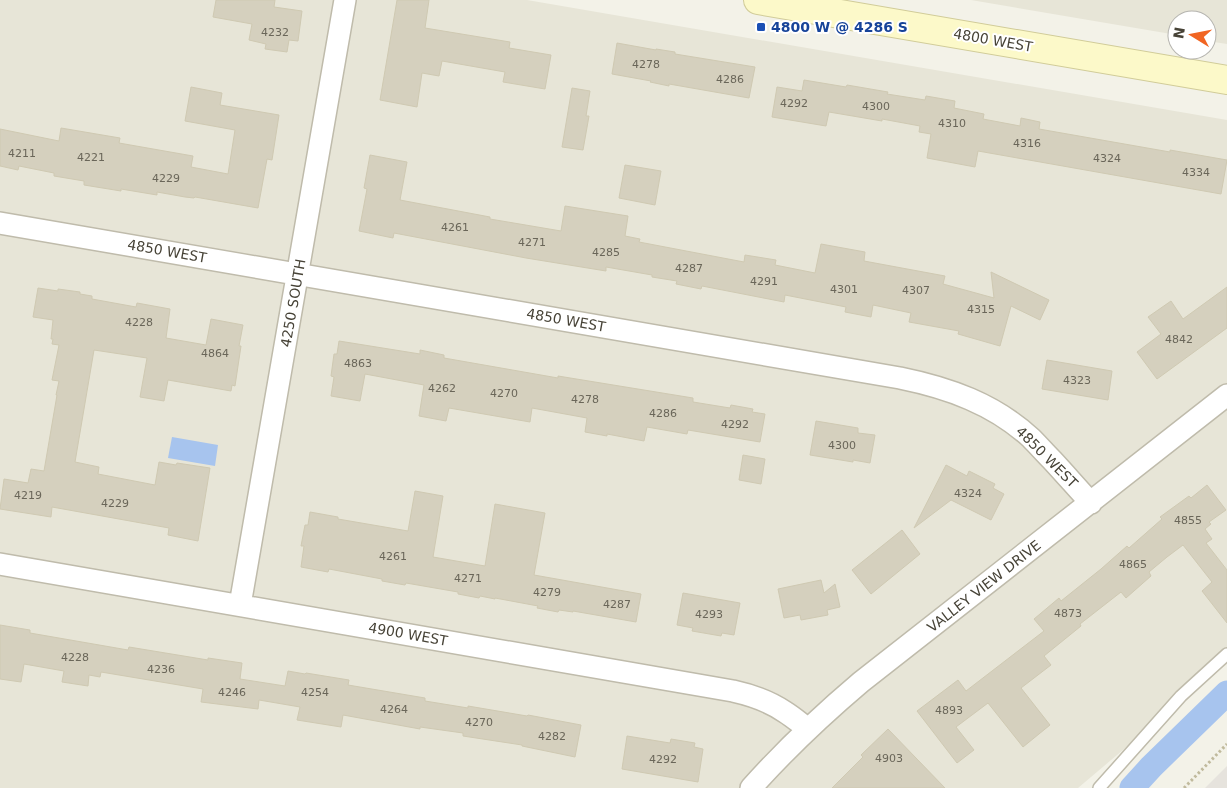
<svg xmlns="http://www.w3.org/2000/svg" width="1227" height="788" viewBox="0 0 1227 788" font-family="'DejaVu Sans',sans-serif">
	<rect width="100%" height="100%" fill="#f3f2e8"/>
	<path fill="#e7e5d7" d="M0 0H527L1227 120V664L1188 695 1078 788H0Z
		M971 0H1227V44L1207 41V20H1177V35Z"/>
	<path fill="#e6e3dd" d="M1227 766V788H1205Z"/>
	<path fill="#a7c4ee" d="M172 437 218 445 215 466 168 458Z"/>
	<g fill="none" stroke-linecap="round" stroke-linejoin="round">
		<path stroke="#a7c4ee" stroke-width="25" d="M1132 788 1151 767 1227 693"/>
	</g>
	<path fill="#d5d0be" stroke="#cfc9b2" d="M216 0H275L274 7 302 11 298 41 289 40 287 52 265 49 266 44 249 40 252 24 213 17Z
		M397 0H429L425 28 510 42 509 48 551 55 545 89 503 82 505 72 442 61 439 76 422 73 417 107 380 100Z
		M617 43 656 50V49L675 52V54L755 67 749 98 669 84V86L650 82 651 81 612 74Z
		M804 80 846 87 847 85 888 92 887 94 925 100 926 96 955 101 954 108 984 114 983 119 1020 126 1021 118 1040 122 1039 129 1170 152V150L1227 160 1221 194 978 151 975 167 927 158 931 134 919 132 920 126 882 119V121L829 112 826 126 772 117 777 87 802 91Z
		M191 87 222 93 220 105 279 115 272 160 267 159 258 208 195 197 194 198 185 197 157 192V195L121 189V191L84 185V181L54 176V173L19 166 18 170 0 166V129L59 141 61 128 120 138 119 143 193 156 191 167 228 174 235 130 185 121Z
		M572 88 590 91 586 116H589L583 150 562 147Z
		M370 155 407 162 400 200 490 217V219L561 231 565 206 628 216 625 236 640 239 639 242 744 262 745 255 776 260 775 265 815 273 821 244 865 252 864 261 945 276 943 284 994 298 991 272 1049 300 1040 320 1011 306 1000 346 958 334 959 331 909 322 911 313 873 305 871 317 845 312 846 307 785 295 784 302 702 286 701 289 676 284 677 281 652 277V275L606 267V271L526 258 394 233 393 238 359 231 367 189 364 188Z
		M625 165 661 171 655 205 619 198Z
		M1227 287V328L1157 379 1137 352 1161 334 1148 317 1171 301 1183 319Z
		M38 288 58 291V289L80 292V294L92 296V299L136 307 137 303 170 309 166 338 206 345 211 319 243 325 239 346H241L235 386 232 385 231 391 168 380 164 401 140 397 147 358 94 350 75 462 99 467 98 474 155 485 159 462 176 465 177 463 210 468 198 541 168 535 169 528 52 507 51 517 0 509 4 479 28 483 31 469 44 471 57 395H56L59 381 52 380 59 345 52 344 53 339H51L53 320 33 317Z
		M339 341 420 354V350L444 355V358L558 378V376L693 398V402L730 408 731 405 753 409 752 412 765 414 760 442 688 430 687 434 647 427 644 441 607 434V436L585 432 587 418 532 408 530 422 449 408 446 421 419 416 424 385 365 374 360 401 331 396 334 377 331 376 334 354H337Z
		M1047 360 1112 371 1108 400 1042 389Z
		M816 421 858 428V433L875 435 870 463 853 460V462L810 455Z
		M743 455 765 459 761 484 739 480Z
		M946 465 967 476 969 471 995 484 993 488 1004 494 991 520 951 500 914 528Z
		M1207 485 1226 510 1209 522 1211 524 1205 529 1212 539 1206 543 1227 570V623L1202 591 1212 582 1183 545 1167 557 1149 572 1151 576 1126 598 1121 592 1080 624 1081 626 1044 656 1051 665 1021 688 1050 725 1023 747 988 703 956 727 974 750 957 763 917 711 958 680 966 691 1044 631 1034 619 1059 598 1061 601 1101 569 1127 546 1129 548 1162 519 1160 517 1189 496 1191 498Z
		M415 491 443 496 433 557 485 566 495 504 545 513 534 575 641 594 636 622 573 611V612L559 610 558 612 537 608 538 606 495 598V599L480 596 479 598 458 594V592L406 583 405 585 382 581V579L329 569 328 572 301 567 304 546H301L305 525H308L310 512 338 517V519L408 531Z
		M902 530 920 554 871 594 852 570Z
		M821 580 824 593 835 584 840 607 827 610 828 615 801 620 800 615 784 618 778 589Z
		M683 593 740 603 734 635 722 633 721 636 692 631 693 628 677 625Z
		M0 625 30 630V633L128 650 129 647 208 660V658L242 663 240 679 285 686 288 671 305 674 306 673 349 680 348 685 425 698V701L468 708V706L527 716 528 715 581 725 575 757 522 746V745L463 736V733L420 727V729L343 715 341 727 297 720 300 707 259 700 258 709 201 702 203 689 101 672 100 677 89 675 88 686 62 682 64 671 24 664 21 682 0 679Z
		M888 729 945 788H832L863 757 861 755Z
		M627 736 670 743 671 739 695 743 694 747 703 749 698 782 622 769Z"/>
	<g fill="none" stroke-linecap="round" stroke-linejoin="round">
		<g stroke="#bfbbab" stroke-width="14">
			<path id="service" d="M1099 788 1181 696 1227 654"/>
		</g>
		<g stroke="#bfbbab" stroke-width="24">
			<path id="minor" d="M0 223 900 378C949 388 994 404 1031 438 1038 445 1045 453 1052 460 1065 474 1078 489 1091 503
				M0 564 733 691C751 695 769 701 785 712 793 717 800 723 808 729
				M240 605 345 0
				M751 788C785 750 822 715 861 682L1227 395"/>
		</g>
		<g stroke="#d1cc99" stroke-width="30">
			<path id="secondary" d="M758 0 1227 80"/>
		</g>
		<path stroke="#c0ba9d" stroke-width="3" stroke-dasharray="2.5 2.5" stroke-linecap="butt" d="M1184 788 1227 744"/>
		<use href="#service" stroke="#fff" stroke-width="11"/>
		<use href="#minor" stroke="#fff" stroke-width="21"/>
		<use href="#secondary" stroke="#fcf9c9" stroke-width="28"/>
	</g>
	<rect fill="#1a4fb4" stroke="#fff" stroke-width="2" x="756" y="22" width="10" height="10" rx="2.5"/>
	<g text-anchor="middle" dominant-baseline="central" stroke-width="4" stroke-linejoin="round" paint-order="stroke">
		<g font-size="11" fill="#6a6659">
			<text x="275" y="32">4232</text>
			<text x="646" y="64">4278</text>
			<text x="730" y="79">4286</text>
			<text x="794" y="103">4292</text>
			<text x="876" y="106">4300</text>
			<text x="952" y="123">4310</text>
			<text x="1027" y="143">4316</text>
			<text x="22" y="153">4211</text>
			<text x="91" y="157">4221</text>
			<text x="1107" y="158">4324</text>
			<text x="1196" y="172">4334</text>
			<text x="166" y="178">4229</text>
			<text x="455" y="227">4261</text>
			<text x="532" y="242">4271</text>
			<text x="606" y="252">4285</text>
			<text x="689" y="268">4287</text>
			<text x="764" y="281">4291</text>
			<text x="844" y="289">4301</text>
			<text x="916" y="290">4307</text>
			<text x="981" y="309">4315</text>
			<text x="139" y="322">4228</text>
			<text x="1179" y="339">4842</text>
			<text x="215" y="353">4864</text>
			<text x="358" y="363">4863</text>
			<text x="1077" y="380">4323</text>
			<text x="442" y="388">4262</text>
			<text x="504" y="393">4270</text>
			<text x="585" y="399">4278</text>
			<text x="663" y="413">4286</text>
			<text x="735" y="424">4292</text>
			<text x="842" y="445">4300</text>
			<text x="968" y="493">4324</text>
			<text x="28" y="495">4219</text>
			<text x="115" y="503">4229</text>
			<text x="1188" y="520">4855</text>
			<text x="393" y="556">4261</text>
			<text x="1133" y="564">4865</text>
			<text x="468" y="578">4271</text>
			<text x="547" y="592">4279</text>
			<text x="617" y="604">4287</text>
			<text x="1068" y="613">4873</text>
			<text x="709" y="614">4293</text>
			<text x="75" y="657">4228</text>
			<text x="161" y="669">4236</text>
			<text x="232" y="692">4246</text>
			<text x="315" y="692">4254</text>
			<text x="394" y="709">4264</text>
			<text x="949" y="710">4893</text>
			<text x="479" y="722">4270</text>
			<text x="552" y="736">4282</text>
			<text x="889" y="758">4903</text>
			<text x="663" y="759">4292</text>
		</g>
		<g font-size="14" font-weight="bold" fill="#164399" stroke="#fff" text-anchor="start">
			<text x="771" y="27">4800 W @ 4286 S</text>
		</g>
		<g font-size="14" fill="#474337" stroke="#fff">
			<text transform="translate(993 40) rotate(10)">4800 WEST</text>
			<text transform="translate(167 251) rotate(10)">4850 WEST</text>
			<text transform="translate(293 303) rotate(-80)">4250 SOUTH</text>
			<text transform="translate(566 320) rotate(10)">4850 WEST</text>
			<text transform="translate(1047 457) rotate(45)">4850 WEST</text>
			<text transform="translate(984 586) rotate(-38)">VALLEY VIEW DRIVE</text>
			<text transform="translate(408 634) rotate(10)">4900 WEST</text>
		</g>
	</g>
	<g transform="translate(1192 35) rotate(280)"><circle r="24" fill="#ffffff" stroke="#b5b4af"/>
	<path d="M0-4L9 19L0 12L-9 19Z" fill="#f16522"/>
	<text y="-8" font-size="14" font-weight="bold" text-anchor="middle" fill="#474337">N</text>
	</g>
</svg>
